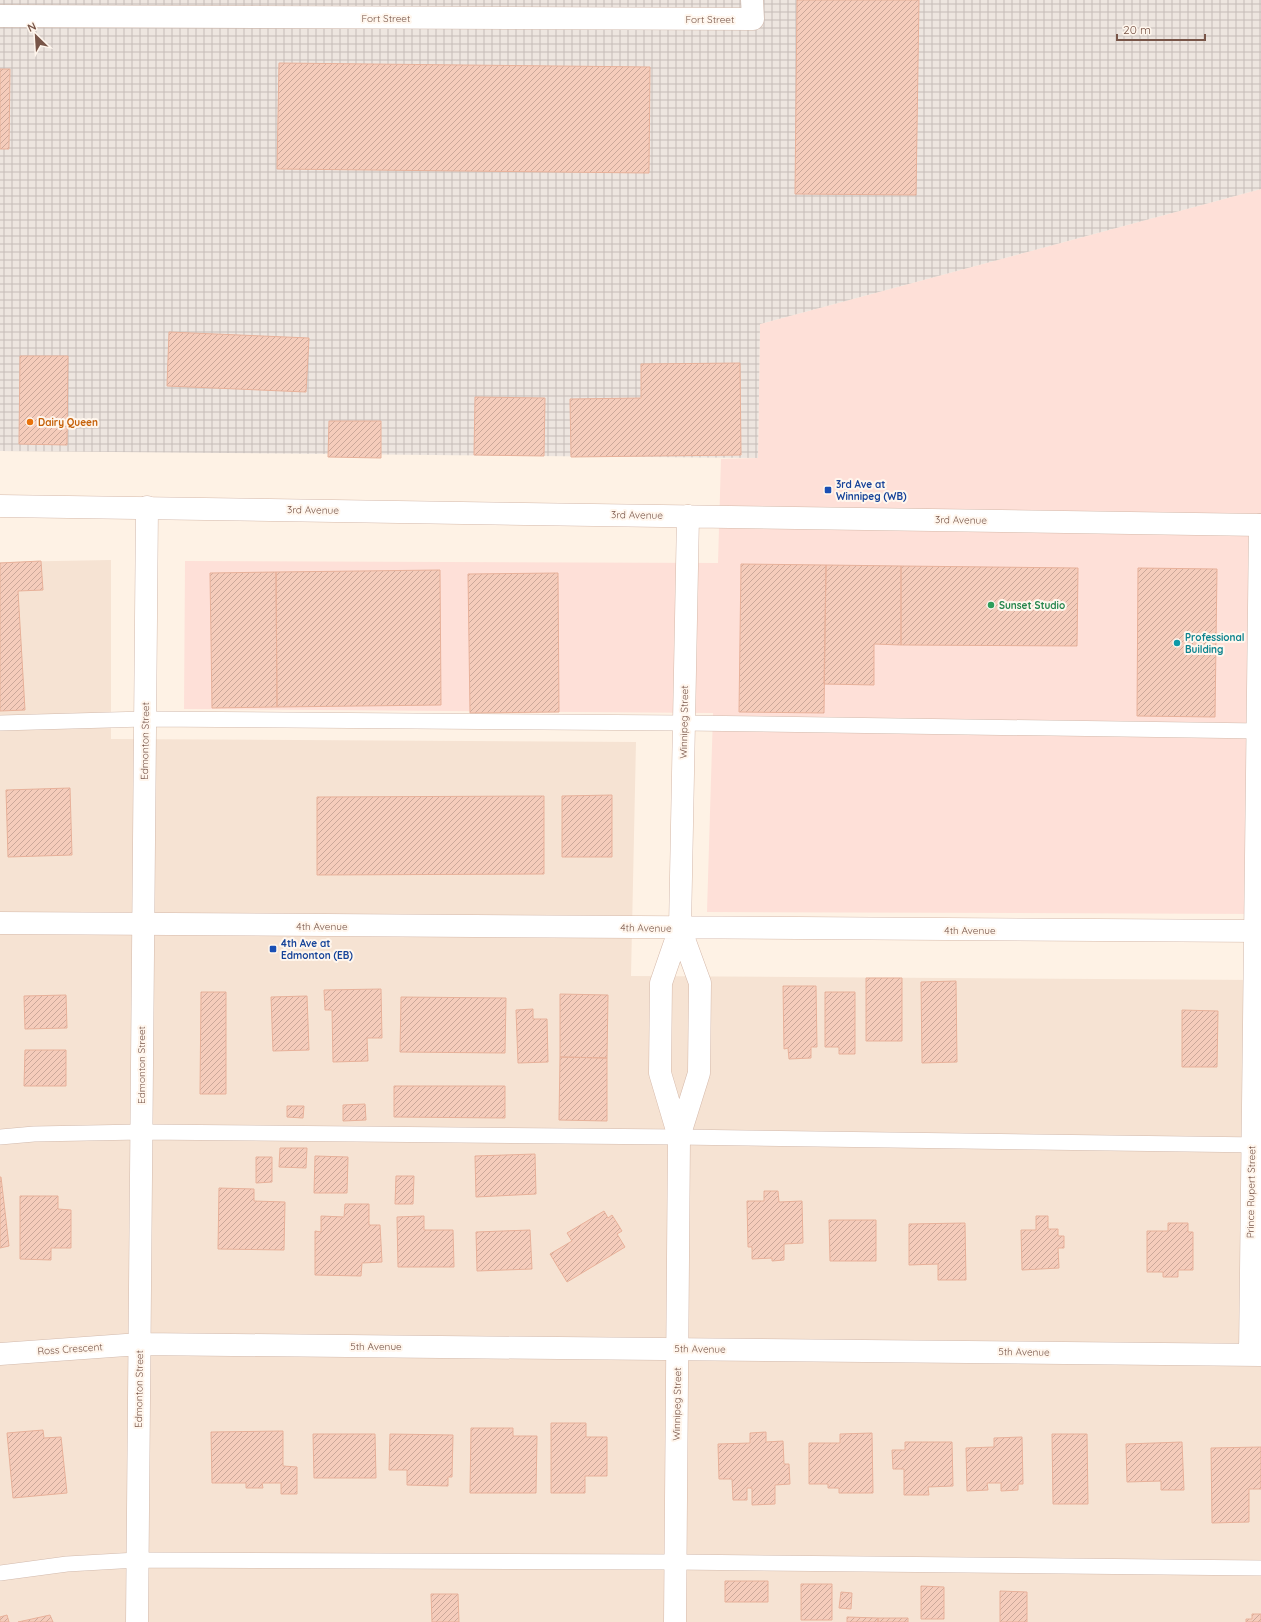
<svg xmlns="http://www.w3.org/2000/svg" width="1261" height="1622" viewBox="0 0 1261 1622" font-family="Quicksand,sans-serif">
	<defs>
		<pattern id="industrial-grid" width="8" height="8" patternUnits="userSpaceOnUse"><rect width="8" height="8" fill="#ede5df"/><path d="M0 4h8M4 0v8" fill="none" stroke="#c5bcb7"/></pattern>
		<pattern id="building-hatch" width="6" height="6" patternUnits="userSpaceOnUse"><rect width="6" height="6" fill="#f5ccbb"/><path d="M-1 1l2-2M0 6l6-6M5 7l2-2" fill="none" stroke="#cba89a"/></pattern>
	</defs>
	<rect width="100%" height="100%" fill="#fef2e5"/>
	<path fill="#f6e3d3" d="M111 560V739L636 742 631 976 1261 980V1622H0V562Z"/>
	<path fill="#fee0d8" d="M1261 189V914L707 912 713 713 184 709 185 561 718 563 721 459 758 458 760 324Z"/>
	<path fill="url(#industrial-grid)" d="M0 0H1261V189L760 324 758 458 0 451Z"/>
	<path fill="url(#building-hatch)" stroke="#e8b19a" d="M797 0H919L916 195 795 194Z
		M279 63 650 67 649 173 277 169Z
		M0 69H10L9 149H0Z
		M169 332 309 338 306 392 167 386Z
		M20 356H68L67 445 19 444Z
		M740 363 741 455 571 457 570 399 641 398V364Z
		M475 397 545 398 544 456 474 455Z
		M329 421H381V458L328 457Z
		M41 561 43 590 18 591 25 710 0 711V563Z
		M741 564 826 565 824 713 739 712Z
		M826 565 901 566V645L874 644V685L824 684Z
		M901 566 1078 568 1077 646 901 645Z
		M1138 568 1217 569 1215 717 1137 716Z
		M440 570 441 705 277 707 276 572Z
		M276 572 277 707 212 708 210 573Z
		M558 573 559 712 470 713 468 574Z
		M70 788 72 855 8 857 6 790Z
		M612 795V857H562V796Z
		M544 796V874L317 875V797Z
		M866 978H902V1041H866Z
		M956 981 957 1062 922 1063 921 982Z
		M783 986H816L817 1047H811V1058L789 1059 788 1048 784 1049Z
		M381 989 382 1038H367L368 1061 333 1062 332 1010H325L324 990Z
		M201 992H226V1094H200Z
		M825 992H855V1054H839V1047H825Z
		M560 994 608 995 607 1058 560 1057Z
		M66 995 67 1028 25 1029 24 996Z
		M307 996 309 1050 273 1051 271 997Z
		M401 997 506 998 505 1053 400 1052Z
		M533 1009V1019H547L548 1062 518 1063 516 1010Z
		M1182 1010 1218 1011 1217 1067H1182Z
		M25 1050H66V1086H24Z
		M560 1057 607 1058V1121L559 1120Z
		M394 1086H505V1118L394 1117Z
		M365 1104 366 1120 343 1121V1105Z
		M287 1106H304L303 1118 287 1117Z
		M280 1148H307L306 1168 279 1167Z
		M535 1154 536 1194 476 1197 475 1156Z
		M315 1156 348 1157 347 1193H314Z
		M256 1157H272V1182L256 1183Z
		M396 1176H414L413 1204H395Z
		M0 1177H1L9 1246 0 1248Z
		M219 1188 254 1189V1201L285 1202 284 1250 218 1249Z
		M764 1191H778L779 1202 802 1201 803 1243 784 1244V1260L772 1261V1258L752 1259V1247H748L747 1201H764Z
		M20 1196H58V1209L71 1210V1248H51V1260L20 1259Z
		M345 1204H369V1225H380L382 1262 362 1263 361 1276 315 1275V1231L321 1232V1216L344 1217Z
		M604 1211 608 1218 612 1215 622 1231 617 1234 625 1247 567 1282 550 1254 572 1241 567 1233Z
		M424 1216V1230H453L454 1267H398L397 1217Z
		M1036 1216H1048V1229H1058V1236H1064V1248H1058L1059 1268 1022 1270 1021 1230H1036Z
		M829 1220H876V1261H830Z
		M965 1223 966 1280H938V1264L909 1265V1224Z
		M1168 1223H1188V1232H1193V1270H1178V1277H1163V1272H1147V1231H1168Z
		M530 1230 532 1269 477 1271 476 1232Z
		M551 1423H586V1437H607V1476H585V1493H551Z
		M471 1428H513V1436H537L536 1493H470Z
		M43 1430 44 1438 61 1437 67 1493 13 1498 7 1433Z
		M283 1431V1466L297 1467V1494H281V1483H262L263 1488H246V1483H212L211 1432Z
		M766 1432V1442L783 1441 784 1464H789L790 1484 775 1485V1504L752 1505V1488H747V1500H733L732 1479H719L718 1444 750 1443V1433Z
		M872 1433 873 1493H839V1488H828V1484H809V1443H840V1434Z
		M313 1434H375L376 1478H314Z
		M390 1434 453 1435 452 1477H448V1486L407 1485V1470H389Z
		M1052 1434H1087L1088 1504H1053Z
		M1022 1437 1023 1484H1018V1490L1001 1491V1483H987L988 1490 967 1491 966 1448 994 1447V1438Z
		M905 1442H952L953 1486 928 1487 929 1495H904V1469H893L892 1450H905Z
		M1182 1442 1184 1490H1161V1481L1127 1482 1126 1444Z
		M1261 1447V1489H1249V1522L1212 1523 1211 1448Z
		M725 1581H768V1602H725Z
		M801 1584H832V1620H801Z
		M921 1586 944 1587V1619H921Z
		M1000 1591 1027 1592V1622H1000Z
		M841 1592 852 1593 851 1609 839 1608Z
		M431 1594H458L459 1622H432Z
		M1252 1614H1261V1622H1246V1619H1252Z
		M7 1615 9 1622H0V1617Z
		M50 1615 53 1622H18Z
		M847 1617 878 1618V1622H847Z
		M878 1618H908V1622H878Z"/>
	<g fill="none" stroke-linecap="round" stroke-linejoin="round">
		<g stroke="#d2baad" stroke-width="16">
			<path id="lane" d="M0 723 145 719 684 723 1261 731
				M0 1137 34 1134 141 1132 679 1137 1261 1145
				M0 1573 67 1564 137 1560 675 1562 1261 1568"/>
		</g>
		<g stroke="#d2baad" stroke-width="23">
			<path id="street" d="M0 16 753 19 752 0
				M0 1354 140 1344 1261 1355
				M1250 1355 1260 525
				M137 1622 147 507"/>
		</g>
		<g stroke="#d5b9aa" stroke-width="23">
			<path id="secondary" d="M0 506 1261 525
				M0 923 1261 931
				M679 1137 660 1073 661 983 680 928 688 516
				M675 1622 679 1137 699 1073 700 983 680 928"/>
		</g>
		<use href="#lane" stroke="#fff" stroke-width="15"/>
		<use href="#street" stroke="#fff" stroke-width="22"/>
		<use href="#secondary" stroke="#fff" stroke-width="22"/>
	</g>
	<circle fill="#e8710a" stroke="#fff6ed" stroke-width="1.5" cx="30" cy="422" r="4"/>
	<g fill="#1a4fb4" stroke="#fff6ed" stroke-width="1.5">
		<rect x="824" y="486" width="8" height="8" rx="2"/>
		<rect x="269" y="945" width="8" height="8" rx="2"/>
	</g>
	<circle fill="#2e9e5b" stroke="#fff6ed" stroke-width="1.5" cx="991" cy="605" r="4"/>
	<circle fill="#0f9aa8" stroke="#fff6ed" stroke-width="1.5" cx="1177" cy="643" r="4"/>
	<g text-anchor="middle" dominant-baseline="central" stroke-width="4" stroke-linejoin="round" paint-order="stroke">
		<g font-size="10" fill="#785548" stroke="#fff6ed">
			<text x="386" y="18">Fort Street</text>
			<text x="710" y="19">Fort Street</text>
			<text transform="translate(313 510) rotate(1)">3rd Avenue</text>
			<text transform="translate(637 515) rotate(1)">3rd Avenue</text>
			<text transform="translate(961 520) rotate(1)">3rd Avenue</text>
			<text transform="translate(684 722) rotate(-89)">Winnipeg Street</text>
			<text transform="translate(145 741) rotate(-89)">Edmonton Street</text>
			<text x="322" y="926">4th Avenue</text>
			<text transform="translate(646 928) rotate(1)">4th Avenue</text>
			<text x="970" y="930">4th Avenue</text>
			<text transform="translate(141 1065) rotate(-90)">Edmonton Street</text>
			<text transform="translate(1251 1192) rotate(-89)">Prince Rupert Street</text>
			<text x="376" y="1346">5th Avenue</text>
			<text transform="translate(70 1349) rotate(-4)">Ross Crescent</text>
			<text transform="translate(700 1349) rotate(1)">5th Avenue</text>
			<text transform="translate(1024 1352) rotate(1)">5th Avenue</text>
			<text transform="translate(139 1389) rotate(-89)">Edmonton Street</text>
			<text transform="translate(677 1404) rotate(-89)">Winnipeg Street</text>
		</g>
		<g font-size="10" font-weight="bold" fill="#c56008" stroke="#fff6ed" text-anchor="start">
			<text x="38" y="422">Dairy Queen</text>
		</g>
		<g font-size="10" font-weight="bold" fill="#164399" stroke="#fff6ed" text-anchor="start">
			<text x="836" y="484">3rd Ave at<tspan x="836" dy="12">Winnipeg (WB)</tspan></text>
			<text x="281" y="943">4th Ave at<tspan x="281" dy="12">Edmonton (EB)</tspan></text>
		</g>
		<g font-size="10" font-weight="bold" fill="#27864d" stroke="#fff6ed" text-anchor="start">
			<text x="999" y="605">Sunset Studio</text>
		</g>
		<g font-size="10" font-weight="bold" fill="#0d838f" stroke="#fff6ed" text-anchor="start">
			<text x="1185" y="637">Professional<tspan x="1185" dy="12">Building</tspan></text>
		</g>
	</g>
	<g transform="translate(36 36) rotate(335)" stroke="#fff6ed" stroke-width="3" paint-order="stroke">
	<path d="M0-3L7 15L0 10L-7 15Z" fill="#785548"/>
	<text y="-6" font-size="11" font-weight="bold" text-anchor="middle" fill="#785548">N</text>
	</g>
	<path d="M1117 34v6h88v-6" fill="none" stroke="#785548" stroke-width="2"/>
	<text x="1123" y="34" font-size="12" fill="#785548" stroke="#fff6ed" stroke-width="3" paint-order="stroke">20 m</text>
</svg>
